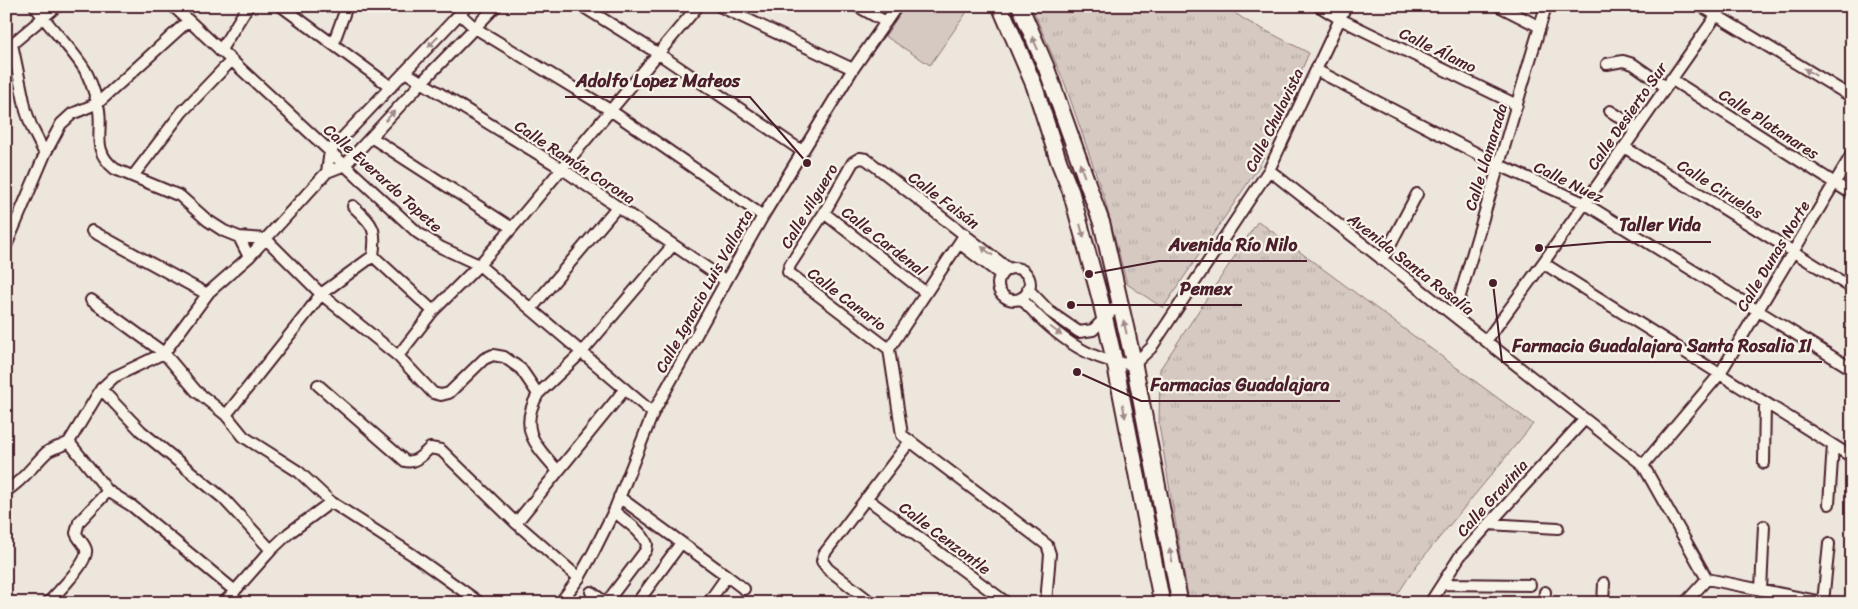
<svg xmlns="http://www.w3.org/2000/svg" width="1858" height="609" viewBox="0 0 1858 609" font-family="Sriracha,sans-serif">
	<defs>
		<pattern id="grass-tufts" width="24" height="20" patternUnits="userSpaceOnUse" patternTransform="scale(1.25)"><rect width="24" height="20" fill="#d5c9c2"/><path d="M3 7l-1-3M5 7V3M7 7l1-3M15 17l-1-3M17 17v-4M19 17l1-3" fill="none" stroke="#b8aca7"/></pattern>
	</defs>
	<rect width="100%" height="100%" fill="#ece6dd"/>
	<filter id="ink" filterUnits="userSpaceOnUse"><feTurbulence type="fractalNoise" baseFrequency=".02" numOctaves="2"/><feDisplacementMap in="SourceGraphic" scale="10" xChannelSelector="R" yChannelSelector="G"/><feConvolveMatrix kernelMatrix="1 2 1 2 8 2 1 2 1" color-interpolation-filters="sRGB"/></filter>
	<g filter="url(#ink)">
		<path fill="url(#grass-tufts)" stroke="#907476" d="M1031 6H1224L1247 21 1309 53 1260 165 1163 308 1127 284 1104 197 1065 84Z
			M1258 221 1533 424 1416 566 1392 603H1189L1159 425 1160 369Z"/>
		<path fill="#d5c9c2" stroke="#907476" d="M905 6H971L930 65 885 36Z"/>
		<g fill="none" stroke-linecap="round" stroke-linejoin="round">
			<g stroke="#4a1f2b" stroke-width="14">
				<path id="minor" d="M35 6C50 29 71 47 85 70 90 79 94 91 97 102 106 127 88 148 115 169L180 196 207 220 224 231 239 237 266 239 321 294 398 356 433 393 441 395 449 393 484 359 493 355 504 357 521 369 538 394
					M173 6 418 233 440 247 479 265 653 413
					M281 6 391 87
					M582 6 659 54 802 151
					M719 6 853 69
					M857 6 886 22
					M1319 6 1340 19 1517 105
					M1499 6 1540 27
					M1701 6 1852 97
					M460 14 475 28 610 110 763 216
					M12 44 26 111 32 128 45 154
					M333 44 347 6
					M6 49 57 6
					M220 51 248 6
					M1607 64 1623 61 1633 64 1666 87
					M1316 70 1499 165 1584 203 1852 369
					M405 72 561 168 726 281
					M1671 79 1852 194
					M1610 111 1637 128
					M371 137 512 228
					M1624 147 1852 288
					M1269 170 1643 465 1707 579 1827 603
					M327 172 330 151 467 6
					M133 176 182 112 231 61
					M824 213 926 293
					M92 231 207 294
					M965 234 889 349 902 435 1047 545 1050 554 1046 603
					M239 237 249 257
					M959 243 1001 275
					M6 246 45 154 61 124 72 114 98 103 188 21
					M373 256 433 311
					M1382 260 1417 194
					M1543 263 1852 457
					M998 284a16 16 0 1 1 32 0a16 16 0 1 1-32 0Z
					M1028 289 1050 312 1079 332 1093 330 1120 303
					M1021 298C1049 330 1089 364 1134 364L1151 348 1269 170 1346 6
					M91 300 164 353 196 391 226 415 244 437 299 472 331 502 413 555 480 603
					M531 309 617 207
					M1454 316 1546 6
					M1486 341 1543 263 1723 6
					M889 349 788 272 790 265 824 213 853 162 860 158 866 159 1009 269
					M398 356 433 311 479 265 512 228 698 6
					M318 385 405 461C416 464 423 454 430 448L441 450 516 523 579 578
					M101 389 141 431 224 499 271 550
					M226 415 307 313 321 294 373 256C377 227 373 225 353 206
					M69 442 108 491 132 506 235 591
					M1764 463 1765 403
					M1643 465 1719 375 1852 154
					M558 471C535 445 518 429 538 394L582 352 673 245
					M6 491C23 481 33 465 47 452 54 447 62 447 69 442L101 389 114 377 164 353 209 292 249 257 327 172 345 165 422 82 496 6
					M619 497 727 576
					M866 498 1007 603
					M1829 504 1833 445
					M516 523 625 389
					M1488 524 1558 528
					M1442 584 1530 585
					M1761 590 1764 526
					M591 592 606 603
					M1823 602 1829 544
					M48 603C56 594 89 562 86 550 85 544 78 539 76 533L79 522 108 491
					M224 603 271 550 289 533 331 502
					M560 603 579 578 593 553 614 511 653 413 726 281 763 216 853 69 897 6
					M606 603 646 550 647 544C641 530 625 521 614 511
					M637 603 681 543
					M708 603 727 576 744 589
					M872 603 828 569 822 561 824 554 910 441
					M1430 603 1460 556 1585 419
					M1544 603 1545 592
					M1603 603 1604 583
					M1685 603 1707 579"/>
			</g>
			<g stroke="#4a1f2b" stroke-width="19">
				<path id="secondary" d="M1000 6 1034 85 1059 162 1071 192 1100 298 1115 363 1162 603
					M1020 6 1046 67 1102 224 1134 364 1180 603"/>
			</g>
			<use href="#minor" stroke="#f7f3e8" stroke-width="10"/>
			<use href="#secondary" stroke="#f7f3e8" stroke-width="15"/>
		</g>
		<defs><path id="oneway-solid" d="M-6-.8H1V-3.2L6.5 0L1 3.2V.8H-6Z" transform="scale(1.25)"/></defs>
		<g fill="#a0898a">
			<use href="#oneway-solid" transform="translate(433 42) rotate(133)"/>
			<use href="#oneway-solid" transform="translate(1035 43) rotate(-113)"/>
			<use href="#oneway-solid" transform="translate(1810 72) rotate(-149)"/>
			<use href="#oneway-solid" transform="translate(390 116) rotate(-47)"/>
			<use href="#oneway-solid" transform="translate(1082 170) rotate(-110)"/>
			<use href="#oneway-solid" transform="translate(1082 231) rotate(75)"/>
			<use href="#oneway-solid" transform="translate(987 251) rotate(-142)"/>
			<use href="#oneway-solid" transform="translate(1125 327) rotate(-103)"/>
			<use href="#oneway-solid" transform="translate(1056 331) rotate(37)"/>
			<use href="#oneway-solid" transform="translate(1124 411) rotate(79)"/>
			<use href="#oneway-solid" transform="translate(1171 555) rotate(-101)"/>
		</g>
	</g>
	<g text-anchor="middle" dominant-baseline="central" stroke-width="4.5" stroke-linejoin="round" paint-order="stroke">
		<g font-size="16" fill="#4a1f2b" stroke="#f7f3e8">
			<text transform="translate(1438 50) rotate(26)">Calle Álamo</text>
			<text transform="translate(1627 116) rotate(-55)">Calle Desierto Sur</text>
			<text transform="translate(1274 120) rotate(-64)">Calle Chulavista</text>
			<text transform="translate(1769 124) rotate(33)">Calle Platanares</text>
			<text transform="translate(1486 157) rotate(-73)">Calle Llamarada</text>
			<text transform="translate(575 162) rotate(33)">Calle Ramón Corona</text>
			<text transform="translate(383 178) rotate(42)">Calle Everardo Topete</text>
			<text transform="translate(1569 182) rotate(26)">Calle Nuez</text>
			<text transform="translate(1720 189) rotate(32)">Calle Ciruelos</text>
			<text transform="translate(944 200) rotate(37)">Calle Faisán</text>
			<text transform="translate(809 206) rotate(-59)">Calle Jilguero</text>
			<text transform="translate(884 241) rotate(38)">Calle Cardenal</text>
			<text transform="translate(1773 256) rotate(-59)">Calle Dunas Norte</text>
			<text transform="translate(1411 264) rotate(38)">Avenida Santa Rosalía</text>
			<text transform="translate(704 291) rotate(-61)">Calle Ignacio Luis Vallarta</text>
			<text transform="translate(847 299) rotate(37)">Calle Canario</text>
			<text transform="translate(1492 498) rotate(-48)">Calle Gravinia</text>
			<text transform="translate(945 538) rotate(37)">Calle Cenzontle</text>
		</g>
	</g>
	<path fill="none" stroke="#4a1f2b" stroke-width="2" d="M807 163L750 97H565M1539 248L1608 242H1711M1089 274L1159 261H1307M1071 305L1170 305H1242M1493 283L1502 362H1822M1077 372L1141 401H1340"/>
	<g fill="#4a1f2b" stroke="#f7f3e8" stroke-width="2">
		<circle cx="807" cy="163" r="5"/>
		<circle cx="1539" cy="248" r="5"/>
		<circle cx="1089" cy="274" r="5"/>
		<circle cx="1071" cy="305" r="5"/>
		<circle cx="1493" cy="283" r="5"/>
		<circle cx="1077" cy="372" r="5"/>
	</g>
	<g font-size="18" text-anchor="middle" font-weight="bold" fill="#4a1f2b" stroke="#f7f3e8" stroke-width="4.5" stroke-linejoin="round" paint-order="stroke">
		<text x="658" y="87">Adolfo Lopez Mateos</text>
		<text x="1660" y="231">Taller Vida</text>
		<text x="1233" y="251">Avenida Río Nilo</text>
		<text x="1206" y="295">Pemex</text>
		<text x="1662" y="352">Farmacia Guadalajara Santa Rosalia II</text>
		<text x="1240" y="391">Farmacias Guadalajara</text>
	</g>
	<rect width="1858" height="609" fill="none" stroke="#f7f3e8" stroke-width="25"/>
	<rect x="12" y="12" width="1833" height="584" fill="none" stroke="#4a1f2b" stroke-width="2" filter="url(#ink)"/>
</svg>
